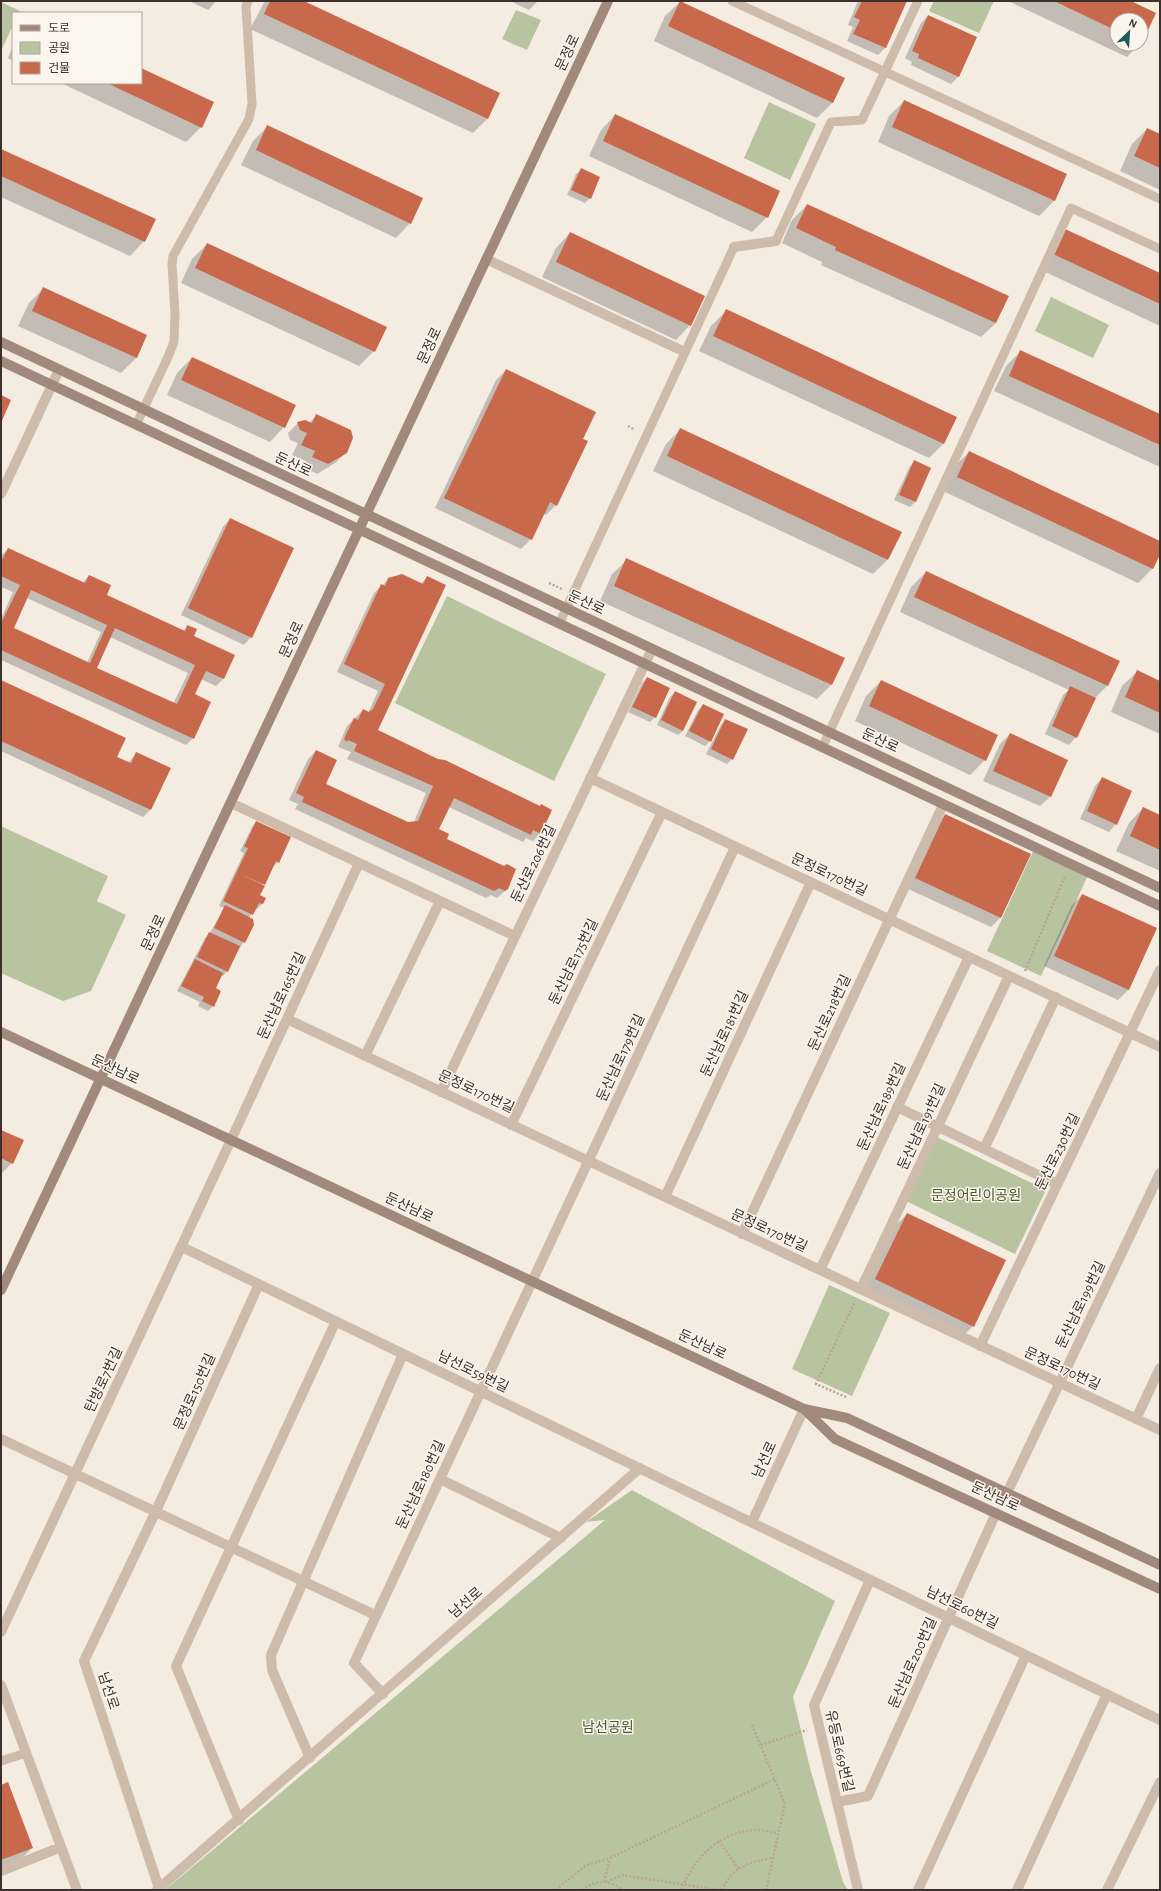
<svg xmlns="http://www.w3.org/2000/svg" width="1161" height="1891" viewBox="0 0 1161 1891" font-family="'Alegreya Sans','Noto Sans KR',sans-serif">
	<rect width="100%" height="100%" fill="#f4ebe1"/>
	<path fill="#b8c4a0" d="M934 1H994L979 33 929 11Z
		M1 2 20 11 19 13H13V25L1 51Z
		M516 10 541 20 527 50 502 39Z
		M769 102 816 124 790 180 744 158Z
		M1051 297 1109 325 1093 358 1035 331Z
		M447 596 606 674 554 781 395 703Z
		M1 826 108 876 97 901 126 915 91 991 63 1001 1 973Z
		M1036 845 1090 871 1041 976 987 951Z
		M937 1137 1046 1190 1015 1254 906 1201Z
		M829 1285 890 1313 852 1396 792 1369Z
		M632 1490 835 1601 793 1697 810 1768 843 1882 848 1890H165L605 1520 586 1522Z"/>
	<path fill="#0003" fill-rule="evenodd" d="M189 1H216L208 10Z
		M265 1H302L488 118 473 133 250 29Z
		M510 1H538L529 10Z
		M858 1H906L885 48 878 55 847 41 853 27 848 25Z
		M1008 1H1128L1155 13 1141 42V20H1117V44H1139L1127 57Z
		M680 2 843 78 832 103 817 118 654 41 665 16Z
		M928 16 959 76 951 84 911 65 912 62 905 58 921 23Z
		M13 46V61L8 58Z
		M141 69 201 127 186 142 61 83H141Z
		M904 101 1066 175 1054 201 1039 216 878 142 889 116Z
		M615 115 767 217 752 232 589 156 601 130Z
		M268 126 410 223 396 238 241 165 253 141Z
		M1147 129 1160 135V190L1120 171 1132 144Z
		M1 150 144 241 130 256 1 197Z
		M581 170 590 198 585 203 567 195 576 174Z
		M807 205 996 323 981 337 821 265 822 262 782 243 792 220Z
		M570 233 690 325 676 340 542 277 556 248Z
		M207 244 374 351 359 366 181 283 192 259Z
		M1050 245 1160 274V326L1039 269Z
		M43 289 146 336 136 358 121 373 18 326 29 303Z
		M726 311 944 443 929 458 699 351 711 326Z
		M1021 351 1160 415V467L994 391 1006 366Z
		M192 358 284 427 270 442 167 395 177 373Z
		M506 370 582 440 556 505 546 515 543 514 531 539 521 549 435 508 496 380Z
		M316 416 346 453 335 463 317 474 303 467 306 461 292 455 298 443 290 440 288 433 298 423H309Z
		M681 429 887 560 873 574 653 471 666 444Z
		M969 452 1160 542V553L1153 568 1138 583 943 491 954 467Z
		M915 461 930 468 915 502 910 507 894 500 910 466Z
		M230 519 251 637 244 645 181 615 223 527Z
		M8 549 82 583 89 576 106 595 183 631 188 626 192 637 234 655 223 679 216 686 201 679 194 695 193 738 186 745 1 660V619L13 592 1 587V556ZM27 598 101 632 87 663 13 629ZM110 637 188 673 173 704 96 668Z
		M627 560 832 684 817 699 600 601 612 574Z
		M926 572 1119 661 1107 686 1094 699 1076 737 1069 745 1045 734 1063 695 1069 690 900 612 911 587Z
		M427 578 376 731 539 807 551 811 540 834 533 841 526 838 523 842 449 807 438 830 445 839 507 889 497 898 491 895 486 898 295 809 298 804 289 800 308 759 316 751 325 784 408 823 414 822 426 793 347 759 351 752 338 747 347 726 363 710 368 713 378 691 337 672 374 593 389 579 420 584Z
		M1137 672 1160 682V734L1111 712 1122 686Z
		M647 678 655 717 650 722 628 712 642 683Z
		M881 681 985 760 970 775 855 721 866 696Z
		M1 682 116 758 128 763 136 754 150 810 143 817 1 751Z
		M675 692 683 731 678 735 657 725 670 697Z
		M703 705 710 741 705 746 685 736 698 710Z
		M726 720 732 759 727 764 706 754 721 725Z
		M1010 734 1050 797 1040 806 983 781 1000 744Z
		M1102 778 1116 824 1109 832 1080 819 1095 786Z
		M1143 808 1160 816V871L1116 851 1129 823Z
		M945 815 1001 917 991 927 906 888 935 825Z
		M256 822 278 862 273 867 272 866 262 886 259 896 264 898 262 904 257 909 255 908 249 918 253 925 227 971 223 976 221 975 215 988 213 1006 208 1011 198 1006 200 1002 177 991 205 938 210 933 224 908 219 906 244 853 240 851 252 827Z
		M1082 895 1156 929 1128 990 1118 1000 1044 966 1072 905Z
		M1 1131 12 1163 1 1174Z
		M907 1214 973 1326 963 1336 866 1289 897 1224Z
		M1 1786 32 1848 22 1858 1 1866Z"/>
	<path fill="#c8694b" fill-rule="evenodd" d="M270 1H304L500 93 488 119 264 14Z
		M680 1 845 78 833 103 668 26Z
		M862 1H907L886 48 853 34 860 20 854 17Z
		M1054 1H1131L1156 13 1142 43 1141 20H1117V31Z
		M928 15 977 37 959 77 918 58 919 54 912 51Z
		M141 68 214 102 202 128 107 83H141Z
		M904 100 1067 174 1055 201 892 127Z
		M615 114 780 191 768 218 603 141Z
		M267 125 423 198 411 224 256 150Z
		M1147 128 1160 134V168L1134 156Z
		M1 149 156 219 145 242 1 176Z
		M581 168 600 177 591 199 571 190Z
		M807 204 1009 296 996 323 835 250 836 247 796 228Z
		M1065 229 1160 273V304L1053 254Z
		M570 232 705 296 691 326 556 262Z
		M207 243 387 327 375 352 195 268Z
		M43 287 147 335 137 358 32 311Z
		M726 309 957 417 944 444 713 336Z
		M1020 350 1160 414V445L1009 376Z
		M192 357 296 405 285 428 181 380Z
		M506 369 596 412 583 439 588 441 557 506 550 502 532 540 444 498Z
		M1 395 11 400 1 423Z
		M316 414 351 430 353 438 347 453 328 464 312 457 315 451 301 445 307 433 300 430 297 422 305 420 312 423Z
		M680 428 902 532 888 560 667 456Z
		M969 451 1160 541V555L1153 569 957 477Z
		M914 460 931 468 916 502 899 495Z
		M230 518 294 548 252 638 188 608Z
		M8 548 85 583 89 575 111 585 107 595 185 631 187 625 197 629 194 636 235 655 224 679 206 671 195 694 211 702 194 739 1 650V623L20 585 1 576V562ZM31 590 107 625 90 663 14 628ZM115 628 195 665 177 704 97 668Z
		M626 558 845 658 832 685 614 586Z
		M926 571 1120 661 1108 686 914 597Z
		M402 574 423 584 427 576 446 585 378 730 438 759 445 760 540 806 541 804 552 810 541 834 533 830 531 835 454 798 439 829 449 834 447 839 504 866 507 864 516 869 508 889 505 891 499 888 494 891 302 802 304 797 296 793 316 750 337 760 326 784 408 822 418 821 433 786 354 751 357 744 348 740 347 742 344 739 354 718 358 720 363 709 369 712 373 709 385 684 344 664 381 584 385 586 388 578Z
		M1137 670 1160 681V713L1125 697Z
		M647 677 670 688 656 718 632 707Z
		M1 680 126 738 117 757 131 763 136 752 171 768 151 810 1 741Z
		M881 680 998 735 986 761 869 706Z
		M1070 686 1096 698 1077 738 1052 726Z
		M675 691 697 702 683 731 661 720Z
		M703 704 724 714 711 742 689 731Z
		M725 719 748 729 733 760 711 749Z
		M1010 733 1068 760 1051 797 993 771Z
		M1102 777 1132 791 1117 825 1087 811Z
		M1143 807 1160 815V850L1130 836Z
		M945 814 1031 854 1001 918 915 878Z
		M256 821 291 837 279 863 276 861 265 885 240 874 265 886 260 895 266 898 263 904 259 903 253 915 223 901 248 848 244 847Z
		M1082 894 1157 928 1129 990 1054 956Z
		M225 905 253 919 254 925 245 943 214 928Z
		M209 932 240 946 228 972 197 957Z
		M195 959 223 973 216 988 221 991 214 1007 202 1001 204 997 181 986Z
		M1 1130 24 1140 13 1164 1 1158Z
		M907 1213 1006 1260 974 1327 875 1279Z
		M8 1782 33 1848 1 1860V1785Z"/>
	<g fill="none" stroke-linecap="round" stroke-linejoin="round">
		<path stroke="#b9a596" stroke-width="2.5" stroke-dasharray="2 2" stroke-linecap="butt" d="M628 426 635 430
			M549 583 562 589
			M1025 971 1065 876
			M846 1397 816 1384 855 1301
			M752 1725 785 1804 766 1890
			M761 1745 807 1730
			M719 1841 739 1869
			M604 1882 610 1859
			M607 1882 622 1875 719 1890
			M556 1890 585 1866 610 1858 775 1779
			M582 1890C596 1880 609 1879 623 1890
			M681 1890C694 1858 718 1833 754 1830 761 1829 771 1832 778 1833
			M722 1890C733 1866 749 1862 773 1858"/>
		<path stroke="#cdbbac" stroke-width="9" d="M732 1 1160 199
			M776 241 831 122 862 120 918 1
			M136 425 168 357 174 342 175 314 172 264 173 256 249 119 252 104 246 7 248 1
			M559 624 734 247
			M822 748 1071 208 1160 249
			M1 1761 26 1753"/>
		<path stroke="#cdbbac" stroke-width="10" d="M734 247 776 241
			M486 259 685 352
			M1 494 59 370
			M590 778 1160 1047
			M231 803 515 936
			M287 1019 1160 1430
			M365 1056 440 901
			M441 1092 652 649
			M897 1107 1057 1184
			M511 1125 662 812
			M984 1149 1056 997
			M665 1197 811 882
			M742 1234 943 805
			M182 1247 1160 1720
			M820 1270 969 957
			M861 1289 1009 976
			M980 1346 1160 970
			M1136 1419 1160 1368
			M1 1439 375 1615
			M440 1479 561 1538
			M1007 1493 1160 1173
			M752 1522 804 1409
			M1 1632 231 1140 359 863
			M1 1685 77 1890
			M383 1694 354 1663 735 847
			M310 1758 272 1670 271 1655 403 1354
			M837 1802 868 1796 996 1513
			M239 1820 176 1666 336 1321
			M1 1871 61 1847
			M159 1888 84 1661 156 1511 259 1284
			M157 1890 640 1468
			M858 1890 814 1705 870 1580
			M918 1890 1026 1655
			M1017 1890 1107 1694
			M1107 1890 1160 1782"/>
		<path stroke="#a18a7d" stroke-width="10" d="M1 342 1160 888
			M1 361 1160 906
			M1 1032 804 1409 847 1418 1160 1565
			M1 1290 608 1
			M804 1409 835 1439 1160 1589"/>
	</g>
	<g text-anchor="middle" dominant-baseline="central" stroke-width="3" stroke-linejoin="round" paint-order="stroke">
		<g font-size="14" fill="#3b302b" stroke="#fbf5ee">
			<text transform="translate(568 53) rotate(-65)">문정로</text>
			<text transform="translate(430 346) rotate(-65)">문정로</text>
			<text transform="translate(293 465) rotate(25)">둔산로</text>
			<text transform="translate(586 603) rotate(25)">둔산로</text>
			<text transform="translate(292 640) rotate(-65)">문정로</text>
			<text transform="translate(880 741) rotate(25)">둔산로</text>
			<text transform="translate(534 864) rotate(-64)">둔산로206번길</text>
			<text transform="translate(829 875) rotate(25)">문정로170번길</text>
			<text transform="translate(154 933) rotate(-65)">문정로</text>
			<text transform="translate(574 962) rotate(-64)">둔산남로175번길</text>
			<text transform="translate(282 996) rotate(-65)">둔산남로165번길</text>
			<text transform="translate(830 1013) rotate(-65)">둔산로218번길</text>
			<text transform="translate(725 1034) rotate(-65)">둔산남로181번길</text>
			<text transform="translate(621 1058) rotate(-65)">둔산남로179번길</text>
			<text transform="translate(115 1070) rotate(25)">둔산남로</text>
			<text transform="translate(476 1092) rotate(25)">문정로170번길</text>
			<text transform="translate(882 1107) rotate(-65)">둔산남로189번길</text>
			<text transform="translate(922 1127) rotate(-65)">둔산남로191번길</text>
			<text transform="translate(1058 1152) rotate(-64)">둔산로230번길</text>
			<text transform="translate(409 1208) rotate(25)">둔산남로</text>
			<text transform="translate(769 1231) rotate(25)">문정로170번길</text>
			<text transform="translate(1081 1305) rotate(-64)">둔산남로199번길</text>
			<text transform="translate(702 1345) rotate(25)">둔산남로</text>
			<text transform="translate(1062 1369) rotate(25)">문정로170번길</text>
			<text transform="translate(473 1372) rotate(26)">남선로59번길</text>
			<text transform="translate(104 1380) rotate(-65)">탄방로7번길</text>
			<text transform="translate(195 1392) rotate(-66)">문정로150번길</text>
			<text transform="translate(765 1460) rotate(-65)">남선로</text>
			<text transform="translate(421 1485) rotate(-65)">둔산남로180번길</text>
			<text transform="translate(995 1497) rotate(25)">둔산남로</text>
			<text transform="translate(466 1603) rotate(-41)">남선로</text>
			<text transform="translate(962 1608) rotate(26)">남선로60번길</text>
			<text transform="translate(913 1663) rotate(-66)">둔산남로200번길</text>
			<text transform="translate(108 1691) rotate(72)">남선로</text>
			<text transform="translate(839 1751) rotate(77)">유등로669번길</text>
		</g>
		<g font-size="14" fill="#4a5a2e" stroke="#fbf5ee">
			<text x="976" y="1196">문정어린이공원</text>
			<text x="608" y="1728">남선공원</text>
		</g>
	</g>
	<rect width="1161" height="1891" fill="none" stroke="#3b302b" stroke-width="4"/>
	<rect x="12" y="12" width="130" height="72" fill="#fbf5ee" stroke="#aea6a0"/>
	<rect x="20" y="25" width="20" height="6" fill="#a18a7d" stroke="#aea6a0"/>
	<text x="48" y="32" font-size="12" fill="#3b302b">도로</text>
	<rect x="20" y="42" width="20" height="12" fill="#b8c4a0" stroke="#aea6a0"/>
	<text x="48" y="52" font-size="12" fill="#3b302b">공원</text>
	<rect x="20" y="62" width="20" height="12" fill="#c8694b" stroke="#aea6a0"/>
	<text x="48" y="72" font-size="12" fill="#3b302b">건물</text>
	<g transform="translate(1129 32) rotate(25)"><circle r="19" fill="#fbf5ee" stroke="#aea6a0"/>
	<path d="M0-3L7 15L0 10L-7 15Z" fill="#1f5a5e"/>
	<text y="-6" font-size="11" font-weight="bold" text-anchor="middle" fill="#3b302b">N</text>
	</g>
</svg>
